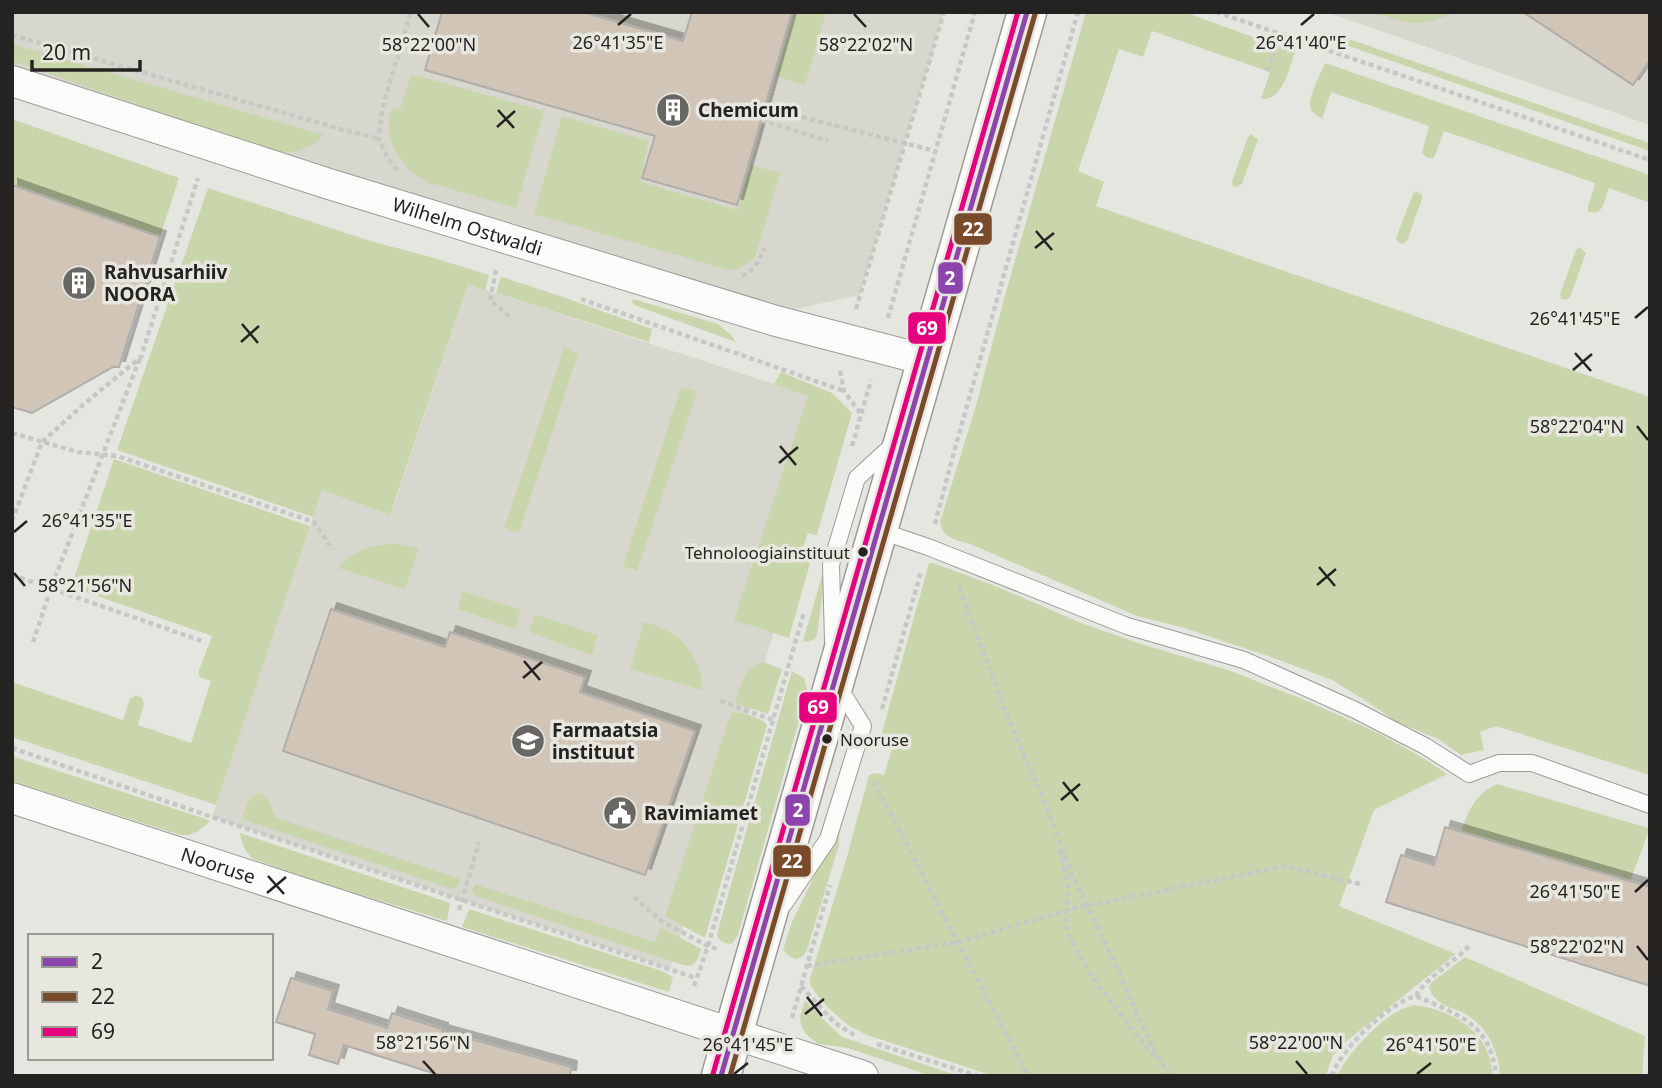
<svg xmlns="http://www.w3.org/2000/svg" width="1662" height="1088" viewBox="0 0 1662 1088" font-family="'Noto Sans',sans-serif">
	<defs>
		<filter id="shadow"><feDropShadow dx="6" dy="-6" stdDeviation="0" flood-color="#0004"/></filter>
	</defs>
	<rect width="100%" height="100%" fill="#e6e6e1"/>
	<path fill="#d8d7ce" d="M12 12H944L860 295 791 310 362 183 12 66Z
		M1326 12H1650V125L1329 13Z
		M468 284 808 395 842 412 670 969 212 817 322 490 391 514Z"/>
	<path fill="#c9d6ac" d="M795 12H826L805 85 776 76Z
		M1086 12H1184L1295 52C1289 69 1283 101 1261 99L1270 72 1267 71 1152 31 1143 57 1119 49 1078 171 1104 182 1096 206 1650 397V775L1496 726 1480 732 1484 750 1461 755 1438 739 1397 722 1369 703 1332 680 1268 656 1184 628 1137 616 970 544C956 540 942 538 940 522L977 402 1002 306Z
		M1373 12H1454C1423 29 1404 23 1373 12Z
		M1352 40 1632 137 1650 143V151L1340 43Z
		M12 44 324 135C310 149 296 154 275 152L12 61Z
		M1325 63 1650 175V203L1609 188C1605 198 1603 219 1588 211V207L1595 183 1444 131 1434 158H1427L1422 153 1429 126 1331 92 1322 119C1318 116 1311 113 1310 107 1308 98 1321 73 1325 63Z
		M411 74 544 111 516 208 427 182 411 172 396 153 390 138 388 127 392 108 400 109Z
		M562 116 649 141 640 182 737 210 751 165 780 173 755 258 739 269 729 270 534 214Z
		M12 119 179 178 160 237 12 185Z
		M1251 134 1258 140 1242 184 1237 187 1233 186 1232 181 1248 137Z
		M208 188 367 240 434 258 489 275 485 290 468 284 390 515 322 490 313 517 117 450Z
		M1416 191 1423 196 1407 241 1402 244 1398 242 1396 238 1413 194Z
		M1579 247 1586 253 1570 297 1565 300 1561 299 1560 294 1576 250Z
		M502 277 560 296 652 329 649 342 496 293 500 279Z
		M633 299 718 324 731 335 736 342 634 305 632 302Z
		M564 348 578 354 519 533 504 528Z
		M781 372 832 393 852 413 817 535 808 533 799 559 810 563 789 638 734 620 808 396 774 384Z
		M681 387 697 392 637 571 623 566Z
		M114 459 310 526 216 805 12 737V682L123 720 130 699 136 695 142 698 144 704 138 725 191 743 211 681 201 678 198 673 212 636 71 587Z
		M397 544 419 548 405 589 338 568C353 550 374 544 397 544Z
		M929 563H933L998 587 1081 623 1138 643 1231 671 1307 701 1378 733 1423 758 1447 774 1374 810 1339 906 1456 954 1343 1044 1332 1057 1326 1076H994L867 1035 849 1026 827 1007 815 992 810 985V979L848 853 869 775 874 773 884 775 893 745 884 740 881 736Z
		M824 569 826 570 817 635C815 640 809 643 803 641Z
		M463 591 521 610 515 629 458 609Z
		M535 614 598 635 592 655 529 632Z
		M644 622C651 624 659 626 666 630 688 640 703 667 702 690L630 669Z
		M763 662 782 669 768 714 735 703C740 686 743 667 763 662Z
		M792 671 804 678 807 690 806 696 738 935 733 943C726 945 720 942 717 936L718 930Z
		M733 712C744 713 760 716 767 725L705 938 665 916 729 719Z
		M12 756 203 818 210 821C199 831 195 836 180 835L12 781Z
		M1497 784 1648 828 1649 831 1630 881 1461 832C1468 811 1476 793 1497 784Z
		M261 793 267 798 276 818 461 879 458 886 453 889 242 819C246 808 248 796 261 793Z
		M837 829 839 833V845L807 950C800 963 791 960 783 950L792 922Z
		M240 833 450 903 447 921 315 881 253 859C244 851 242 844 240 833Z
		M475 884 655 942 661 927 701 949C698 959 696 968 683 965L476 896 472 891Z
		M469 909 662 971 673 977 669 992 462 927Z
		M1465 957 1645 1036 1642 1076H1500C1498 1051 1489 1029 1467 1015 1453 1007 1434 1006 1429 987L1432 982Z
		M805 1000 822 1018 842 1037 959 1076H931L848 1048 818 1044 807 1035 801 1025 800 1017Z
		M1415 1005C1455 1011 1490 1032 1493 1076H1337C1348 1052 1389 1008 1415 1005Z"/>
	<path fill="#d1c5b7" stroke="#afaeab" stroke-width="2" filter="url(#shadow)" d="M442 12H583L683 41 692 12H792L737 205 642 178 655 136 425 70Z
		M1523 12H1650V60L1633 85Z
		M12 185 160 237 119 367H113L32 413 12 407Z
		M331 609 445 647 450 632 585 677 580 692 695 731 645 875 283 751Z
		M1445 827 1650 887V986L1386 902 1401 855 1434 865Z
		M291 978 333 991 328 1009 387 1028 392 1013 442 1029V1031L571 1067 570 1076H442L344 1045 338 1064 309 1055 315 1034 276 1022Z"/>
	<g fill="none" stroke-linecap="round" stroke-linejoin="round">
		<g stroke="#9c9b98" stroke-width="18">
			<path id="lane" d="M878 530 928 547 1127 626 1244 660 1355 710 1425 746 1469 774 1499 763H1532L1650 805
				M833 641 831 565 857 478 893 445
				M784 904 828 839 863 726 838 686"/>
		</g>
		<g stroke="#9c9b98" stroke-width="32">
			<g id="street">
				<path id="s1" d="M12 81 329 184 776 321 926 360"/>
				<path id="s2" d="M12 798 863 1076"/>
			</g>
		</g>
		<g stroke="#9c9b98" stroke-width="41">
			<path id="secondary" d="M721 1076 1027 12"/>
		</g>
		<path stroke="#c7c7c6" stroke-width="4.5" stroke-dasharray="5 3.5" stroke-linecap="butt" d="M1216 12 1650 160
			M12 35 344 130 378 138
			M1267 71 1280 34
			M802 117 935 151
			M761 120 828 141
			M397 170 389 160 378 138 383 106 411 12
			M496 270 490 300 511 318
			M742 276C755 271 759 259 765 248
			M581 299 844 391
			M856 309 944 12
			M888 318 975 12
			M840 371 844 391 860 413
			M12 433 78 452 117 456 314 522 333 550
			M852 446 871 380
			M12 521 42 442 84 404 141 357 198 178
			M935 524 954 452 1078 12
			M12 575 205 642
			M959 587 1009 721 1043 798 1072 874 1121 976 1140 1022 1169 1076
			M33 642 51 588 140 358
			M720 701 773 720
			M882 709 921 572
			M12 748 212 817 696 978
			M874 782 1028 1076
			M1060 850C1062 863 1067 875 1068 888 1068 898 1065 910 1066 920 1069 957 1134 1030 1157 1061
			M634 897 661 921 708 946 720 950
			M459 910 479 842
			M807 966 959 942 1071 909 1286 866 1360 884
			M694 986 708 946 804 612
			M801 986 835 1023 856 1036
			M1416 996C1427 976 1454 963 1470 945
			M792 1018 830 885
			M877 1044 978 1076
			M1332 1076C1340 1049 1389 1003 1416 996 1458 1015 1491 1023 1496 1076"/>
		<use href="#lane" stroke="#fbfbfa" stroke-width="16"/>
		<use href="#street" stroke="#fbfbfa" stroke-width="30"/>
		<use href="#secondary" stroke="#fbfbfa" stroke-width="38"/>
		<g stroke="#e8e7df" stroke-width="10">
			<path id="bus-1" d="M721 1076 1027 12"/>
		</g>
		<g stroke="#e8e7df" stroke-width="10">
			<path id="bus-2" d="M730 1076 1035 14"/>
		</g>
		<g stroke="#e8e7df" stroke-width="10">
			<path id="bus-3" d="M713 1074 1018 12"/>
		</g>
		<use href="#bus-1" stroke="#8e44ad" stroke-width="5"/>
		<use href="#bus-2" stroke="#7a4b2a" stroke-width="5"/>
		<use href="#bus-3" stroke="#e5007d" stroke-width="5"/>
	</g>
	<path fill="none" stroke="#242321" stroke-width="2.5" d="M418 14 429 27M854 14 866 27M618 25 631 14M1301 25 1314 14M498 110 514 128M497 127 515 111M1036 231 1052 250M1035 248 1054 233M1635 318 1648 307M242 324 258 343M241 342 259 326M1575 353 1591 371M1573 370 1592 354M1637 426 1648 440M780 446 796 465M779 463 798 447M14 532 27 521M1319 567 1335 586M14 573 25 586M1317 585 1336 569M524 661 540 680M523 678 542 662M1063 782 1078 801M1061 800 1080 784M268 876 284 894M1635 892 1648 880M267 893 286 877M1637 946 1648 960M807 997 822 1016M805 1014 824 999M423 1061 435 1074M1296 1061 1307 1074M734 1074 748 1063M1417 1074 1431 1063"/>
	<defs>
		<g id="building-disc" transform="scale(1.75)"><circle r="9.5" fill="#686764" stroke="#e8e7df"/><path d="M-4-6H4V6H1V3H-1V6H-4ZM-2.5-4.3h1.7v1.8h-1.7ZM.8-4.3h1.7v1.8H.8ZM-2.5-1h1.7V.8h-1.7ZM.8-1h1.7V.8H.8Z" fill="#fff"/></g>
		<g id="university-disc" transform="scale(1.75)"><circle r="9.5" fill="#686764" stroke="#e8e7df"/><path d="M0-5L7-2L0 1L-7-2ZM-4 1L0 2.5L4 1V4Q0 6-4 4Z" fill="#fff"/></g>
		<g id="civic-disc" transform="scale(1.75)"><circle r="9.5" fill="#686764" stroke="#e8e7df"/><path d="M-.6-6.5H3V-4.5H.6V-3L4-1V1h2V6H-6V1h2V-1L-.6-3ZM-1.2 2.5V6h2.4V2.5Z" fill="#fff"/></g>
	</defs>
	<g fill-rule="evenodd">
		<use href="#building-disc" x="673" y="110"/>
		<use href="#building-disc" x="79" y="283"/>
		<use href="#university-disc" x="528" y="741"/>
		<use href="#civic-disc" x="620" y="813"/>
	</g>
	<g fill="#242321" stroke="#e8e7df" stroke-width="2.5">
		<circle cx="863" cy="552" r="6"/>
		<circle cx="827" cy="739" r="6"/>
	</g>
	<g text-anchor="middle" dominant-baseline="central" stroke-width="7" stroke-linejoin="round" paint-order="stroke">
		<g font-size="17" fill="#242321" stroke="#e8e7df" text-anchor="end">
			<text x="850" y="552">Tehnoloogiainstituut</text>
			<text x="840" y="739" text-anchor="start">Nooruse</text>
		</g>
		<g font-size="19" font-weight="bold" fill="#242321" stroke="#e8e7df" text-anchor="start">
			<text x="698" y="110">Chemicum</text>
			<text x="104" y="272">Rahvusarhiiv<tspan x="104" dy="22">NOORA</tspan></text>
			<text x="552" y="730">Farmaatsia<tspan x="552" dy="22">instituut</tspan></text>
			<text x="644" y="813">Ravimiamet</text>
		</g>
		<g font-size="19" fill="#242321" stroke="#e8e7df">
			<text stroke="none"><textPath href="#s1" startOffset="478">Wilhelm Ostwaldi</textPath></text>
			<text stroke="none"><textPath href="#s2" startOffset="217">Nooruse</textPath></text>
		</g>
	</g>
	<g font-size="18" text-anchor="middle" fill="#242321" stroke="#e8e7df" stroke-width="7" stroke-linejoin="round" paint-order="stroke">
		<text x="618" y="49">26°41'35"E</text>
		<text x="1301" y="49">26°41'40"E</text>
		<text x="429" y="51">58°22'00"N</text>
		<text x="866" y="51">58°22'02"N</text>
		<text x="1575" y="325">26°41'45"E</text>
		<text x="1577" y="433">58°22'04"N</text>
		<text x="87" y="527">26°41'35"E</text>
		<text x="85" y="592">58°21'56"N</text>
		<text x="1575" y="898">26°41'50"E</text>
		<text x="1577" y="953">58°22'02"N</text>
		<text x="423" y="1049">58°21'56"N</text>
		<text x="1296" y="1049">58°22'00"N</text>
		<text x="748" y="1051">26°41'45"E</text>
		<text x="1431" y="1051">26°41'50"E</text>
	</g>
	<g stroke="#e8e7df" stroke-width="2.5">
		<rect x="953" y="212" width="40" height="34" rx="7" fill="#7a4b2a"/>
		<rect x="937" y="261" width="27" height="34" rx="7" fill="#8e44ad"/>
		<rect x="907" y="311" width="40" height="34" rx="7" fill="#e5007d"/>
		<rect x="798" y="691" width="40" height="33" rx="7" fill="#e5007d"/>
		<rect x="784" y="793" width="27" height="34" rx="7" fill="#8e44ad"/>
		<rect x="772" y="844" width="40" height="34" rx="7" fill="#7a4b2a"/>
	</g>
	<g font-size="19" text-anchor="middle" font-weight="bold" fill="#fff">
		<text x="973" y="236">22</text>
		<text x="950" y="285">2</text>
		<text x="927" y="335">69</text>
		<text x="818" y="714">69</text>
		<text x="798" y="817">2</text>
		<text x="792" y="868">22</text>
	</g>
	<rect width="1662" height="1088" fill="none" stroke="#242321" stroke-width="28"/>
	<rect x="28" y="934" width="245" height="126" fill="#e8e7df" stroke="#9a9993" stroke-width="2"/>
	<rect x="42" y="957" width="35" height="10" fill="#8e44ad" stroke="#9a9993" stroke-width="2"/>
	<text x="91" y="969" font-size="21" fill="#242321">2</text>
	<rect x="42" y="992" width="35" height="10" fill="#7a4b2a" stroke="#9a9993" stroke-width="2"/>
	<text x="91" y="1004" font-size="21" fill="#242321">22</text>
	<rect x="42" y="1027" width="35" height="10" fill="#e5007d" stroke="#9a9993" stroke-width="2"/>
	<text x="91" y="1039" font-size="21" fill="#242321">69</text>
	<path d="M32 60v10h108v-10" fill="none" stroke="#242321" stroke-width="3.5"/>
	<text x="42" y="60" font-size="21" fill="#242321" stroke="#e8e7df" stroke-width="5" paint-order="stroke">20 m</text>
</svg>
